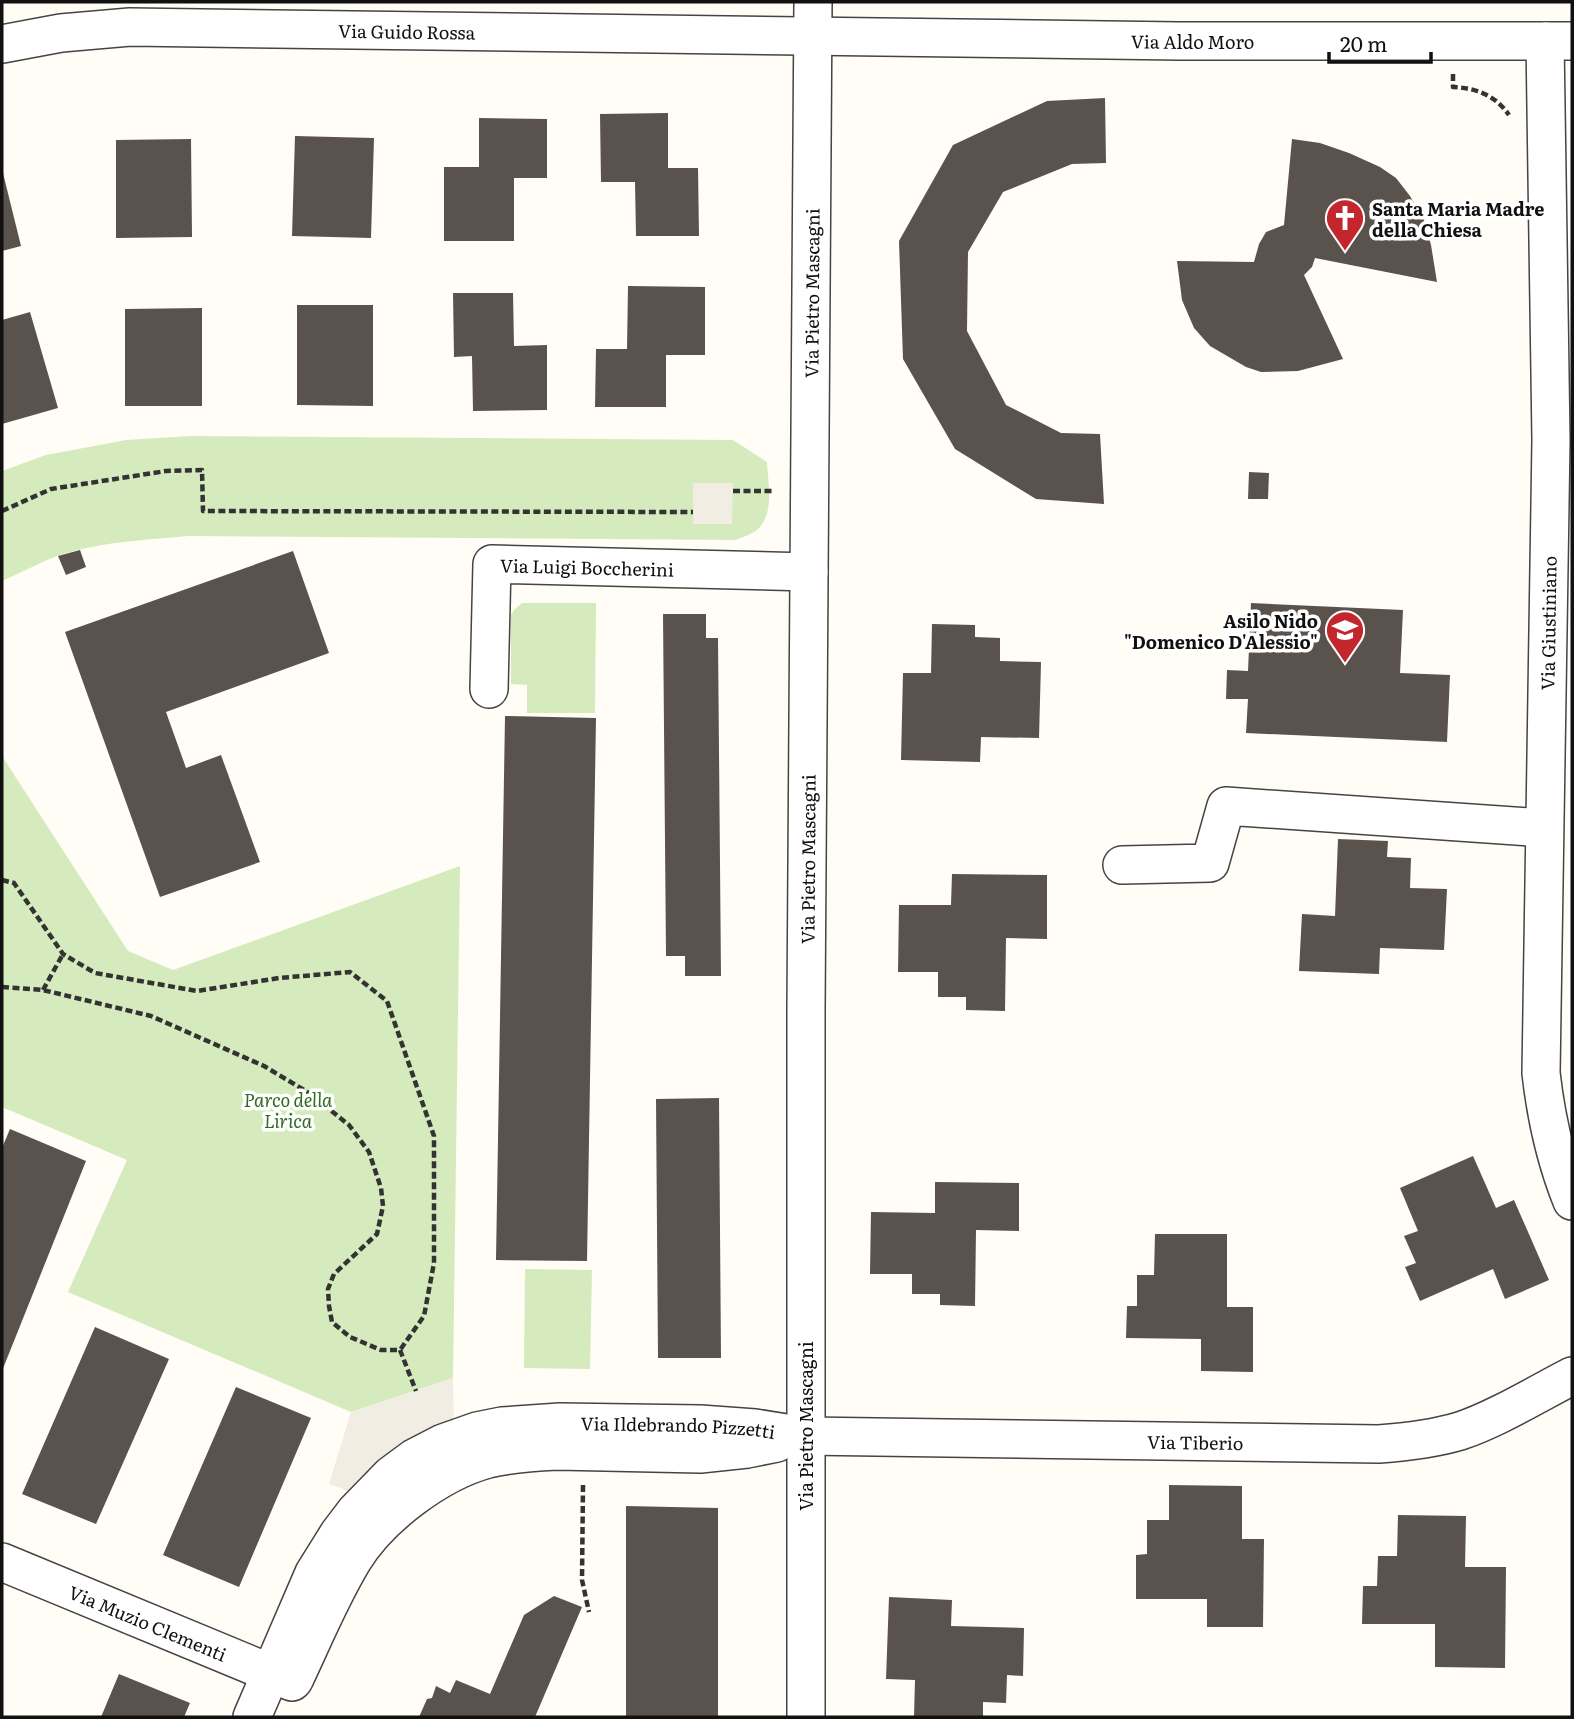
<svg xmlns="http://www.w3.org/2000/svg" width="1574" height="1719" viewBox="0 0 1574 1719" font-family="Literata,serif">
	<rect width="100%" height="100%" fill="#fffdf5"/>
	<path fill="#d5ebbd" d="M191 436 733 440 767 462C768 483 775 514 757 530 752 534 743 537 736 540L188 536C146 540 98 542 57 556 39 563 20 573 2 581V471L46 455 126 440Z
		M522 603H596L595 713H527V685L511 684V615L514 610Z
		M2 756 128 951 173 970 460 866 453 1378 351 1412 68 1292 127 1160 2 1107Z
		M525 1269 592 1270 590 1369 524 1368Z"/>
	<path fill="#f1ede2" d="M693 483H733L732 524H693Z
		M453 1378 454 1429 354 1493 329 1484 351 1412Z"/>
	<path fill="#5a524d" d="M1105 98 1106 163 1072 164 1003 192 968 252 967 331 1006 405 1061 433 1100 434 1104 504 1036 499 955 449 903 359 899 241 953 145 1047 101Z
		M668 113V168H698L699 236H636L635 182H601L600 114Z
		M479 118 547 119V178H514V241H444V167H479Z
		M295 136 374 138 371 238 292 236Z
		M191 139 192 237 116 238V140Z
		M1292 139 1320 143 1349 153 1380 167 1396 178 1410 196 1425 222 1431 245 1437 282 1315 258 1312 267 1304 275 1343 359 1298 371 1261 372 1246 367 1210 346 1194 328 1182 300 1177 261 1254 262 1259 244 1266 232 1284 225Z
		M2 169 21 246 2 251Z
		M628 286 705 287V355H666V407H595L596 349H627Z
		M453 293H513L514 346 547 345V410L473 411 472 356 454 357Z
		M297 305H373V406L297 405Z
		M202 308V406H125V309Z
		M30 312 58 408 2 424V320Z
		M1249 472 1269 473 1268 499H1248Z
		M80 550 86 567 66 575 58 556Z
		M293 551 329 653 166 712 186 768 221 755 260 862 160 897 65 632Z
		M1251 603 1403 610 1400 673 1450 675 1447 742 1246 733 1248 699H1226L1227 670 1248 671Z
		M663 614H706V638H718L721 976H685V956H666Z
		M932 624 975 625V637L1000 638V661L1041 662 1039 738 981 737 980 762 901 760 903 673H931Z
		M505 716 596 718 587 1261 496 1260Z
		M1338 839 1388 841 1387 857 1411 858 1410 888 1447 889 1444 950 1380 948 1379 974 1299 971 1302 914 1335 916Z
		M952 874 1047 875V939L1006 938 1005 1011 966 1010V997H938V972H898L899 905H951Z
		M719 1098 721 1358H658L656 1099Z
		M10 1129 86 1161 2 1371V1148Z
		M1473 1156 1496 1208 1514 1200 1549 1280 1505 1299 1493 1269 1420 1301 1405 1267 1416 1263 1404 1236 1418 1231 1400 1188Z
		M935 1182 1019 1183V1231L976 1230 975 1306 940 1305V1294H912V1274H870L871 1212 935 1213Z
		M1155 1234H1227V1307H1253V1372L1201 1371V1339L1126 1338 1127 1306H1137V1275H1154Z
		M95 1327 169 1359 96 1524 22 1494Z
		M236 1387 311 1418 239 1587 163 1555Z
		M1169 1485 1242 1486V1539H1264L1263 1627H1207V1599H1136V1555L1147 1554V1520H1169Z
		M626 1506 718 1508V1717H626Z
		M1398 1515 1466 1516 1465 1567H1506L1505 1668 1435 1667V1624H1362L1363 1586H1377L1378 1556H1397Z
		M554 1596 582 1607 535 1717H419L427 1699 432 1698 436 1686 450 1693 456 1680 490 1694 524 1615Z
		M889 1597 952 1600 951 1626 1024 1628 1023 1676 1007 1675 1006 1703 983 1702V1717H914L915 1680 886 1679Z
		M119 1674 190 1703 184 1717H101Z"/>
	<g fill="none" stroke-linecap="round" stroke-linejoin="round">
		<g stroke="#444" stroke-width="40">
			<g id="minor">
				<path d="M1545 41 1551 440 1541 1073C1546 1117 1555 1159 1572 1201"/>
				<path id="s1" d="M2 44 61 33 130 27 1179 41H1572"/>
				<path id="s2" d="M489 689 492 564 809 572"/>
				<path d="M1122 865 1210 863 1226 806 1544 828"/>
				<path id="s3" d="M2 1562 292 1682"/>
				<path d="M294 1680C313 1640 330 1598 353 1560 379 1517 439 1472 488 1459 510 1454 533 1452 557 1451L700 1454 747 1449 777 1443"/>
				<path id="s4" d="M252 1717 314 1573 339 1533 355 1512 391 1475 414 1458 443 1443 477 1431 502 1426 560 1422 700 1424 755 1428 805 1436 1379 1444C1407 1442 1433 1439 1460 1431 1496 1419 1537 1394 1572 1376"/>
				<path id="s5" d="M806 1717V1009L813 2"/>
			</g>
		</g>
		<path stroke="#333" stroke-width="4.5" stroke-dasharray="7 3.5" stroke-linecap="butt" d="M1453 74V87C1476 88 1495 95 1509 115
			M733 491H774
			M2 511 51 489 166 471 202 470 203 511 693 512
			M2 880 14 883 63 954 95 973 197 991 279 978 350 972 387 1001 434 1136V1263L424 1316 400 1350
			M2 987 43 990 151 1016 264 1066 309 1093 349 1125 369 1152 381 1188 383 1206 377 1234 334 1274 328 1289 329 1306 332 1322 350 1337 381 1350H400
			M43 990 63 954
			M400 1350 416 1391
			M583 1485 582 1580 589 1612"/>
		<use href="#minor" stroke="#fff" stroke-width="37"/>
	</g>
	<defs>
		<g id="church-pin" transform="scale(2.0125)"><path d="M0 17L-7.5 6A9.5 9.5 0 1 1 7.5 6Z" fill="#c4262e" stroke="#fff"/><path d="M-1.2-6h2.4v3.5h3.3v2.4h-3.3V6h-2.4V-.1h-3.3v-2.4h3.3Z" fill="#fff"/></g>
		<g id="school-pin" transform="scale(2.0125)"><path d="M0 17L-7.5 6A9.5 9.5 0 1 1 7.5 6Z" fill="#c4262e" stroke="#fff"/><path d="M0-5L7-2L0 1L-7-2ZM-4 1L0 2.5L4 1V4Q0 6-4 4Z" fill="#fff"/></g>
	</defs>
	<g fill-rule="evenodd">
		<use href="#church-pin" x="1345" y="218"/>
		<use href="#school-pin" x="1345" y="630"/>
	</g>
	<g text-anchor="middle" dominant-baseline="central" stroke-width="7" stroke-linejoin="round" paint-order="stroke">
		<g font-size="18" fill="#111" stroke="#fff">
			<text stroke="none"><textPath href="#s1" startOffset="406">Via Guido Rossa</textPath></text>
			<text stroke="none"><textPath href="#s1" startOffset="1192">Via Aldo Moro</textPath></text>
			<text stroke="none"><textPath href="#s5" startOffset="1424">Via Pietro Mascagni</textPath></text>
			<text stroke="none"><textPath href="#s2" startOffset="220">Via Luigi Boccherini</textPath></text>
			<text transform="translate(1548 623) rotate(-89)">Via Giustiniano</text>
			<text stroke="none"><textPath href="#s5" startOffset="858">Via Pietro Mascagni</textPath></text>
			<text transform="translate(805 1426) rotate(-90)">Via Pietro Mascagni</text>
			<text stroke="none"><textPath href="#s4" startOffset="581">Via Ildebrando Pizzetti</textPath></text>
			<text stroke="none"><textPath href="#s4" startOffset="1099">Via Tiberio</textPath></text>
			<text stroke="none"><textPath href="#s3" startOffset="158">Via Muzio Clementi</textPath></text>
		</g>
		<g font-size="18" font-weight="bold" fill="#111" stroke="#fff" text-anchor="start">
			<text x="1372" y="208">Santa Maria Madre<tspan x="1372" dy="21">della Chiesa</tspan></text>
			<text x="1318" y="620" text-anchor="end">Asilo Nido<tspan x="1318" dy="21">"Domenico D'Alessio"</tspan></text>
		</g>
		<g font-size="18" font-style="italic" fill="#2f6b1f" stroke="#fff">
			<text x="288" y="1099">Parco della<tspan x="288" dy="21">Lirica</tspan></text>
		</g>
	</g>
	<rect width="1574" height="1719" fill="none" stroke="#111111" stroke-width="7"/>
	<path d="M1329 52v10h102v-10" fill="none" stroke="#111111" stroke-width="3.5"/>
	<text x="1340" y="52" font-size="21" fill="#111111" stroke="#ffffff" stroke-width="5" paint-order="stroke">20 m</text>
</svg>
